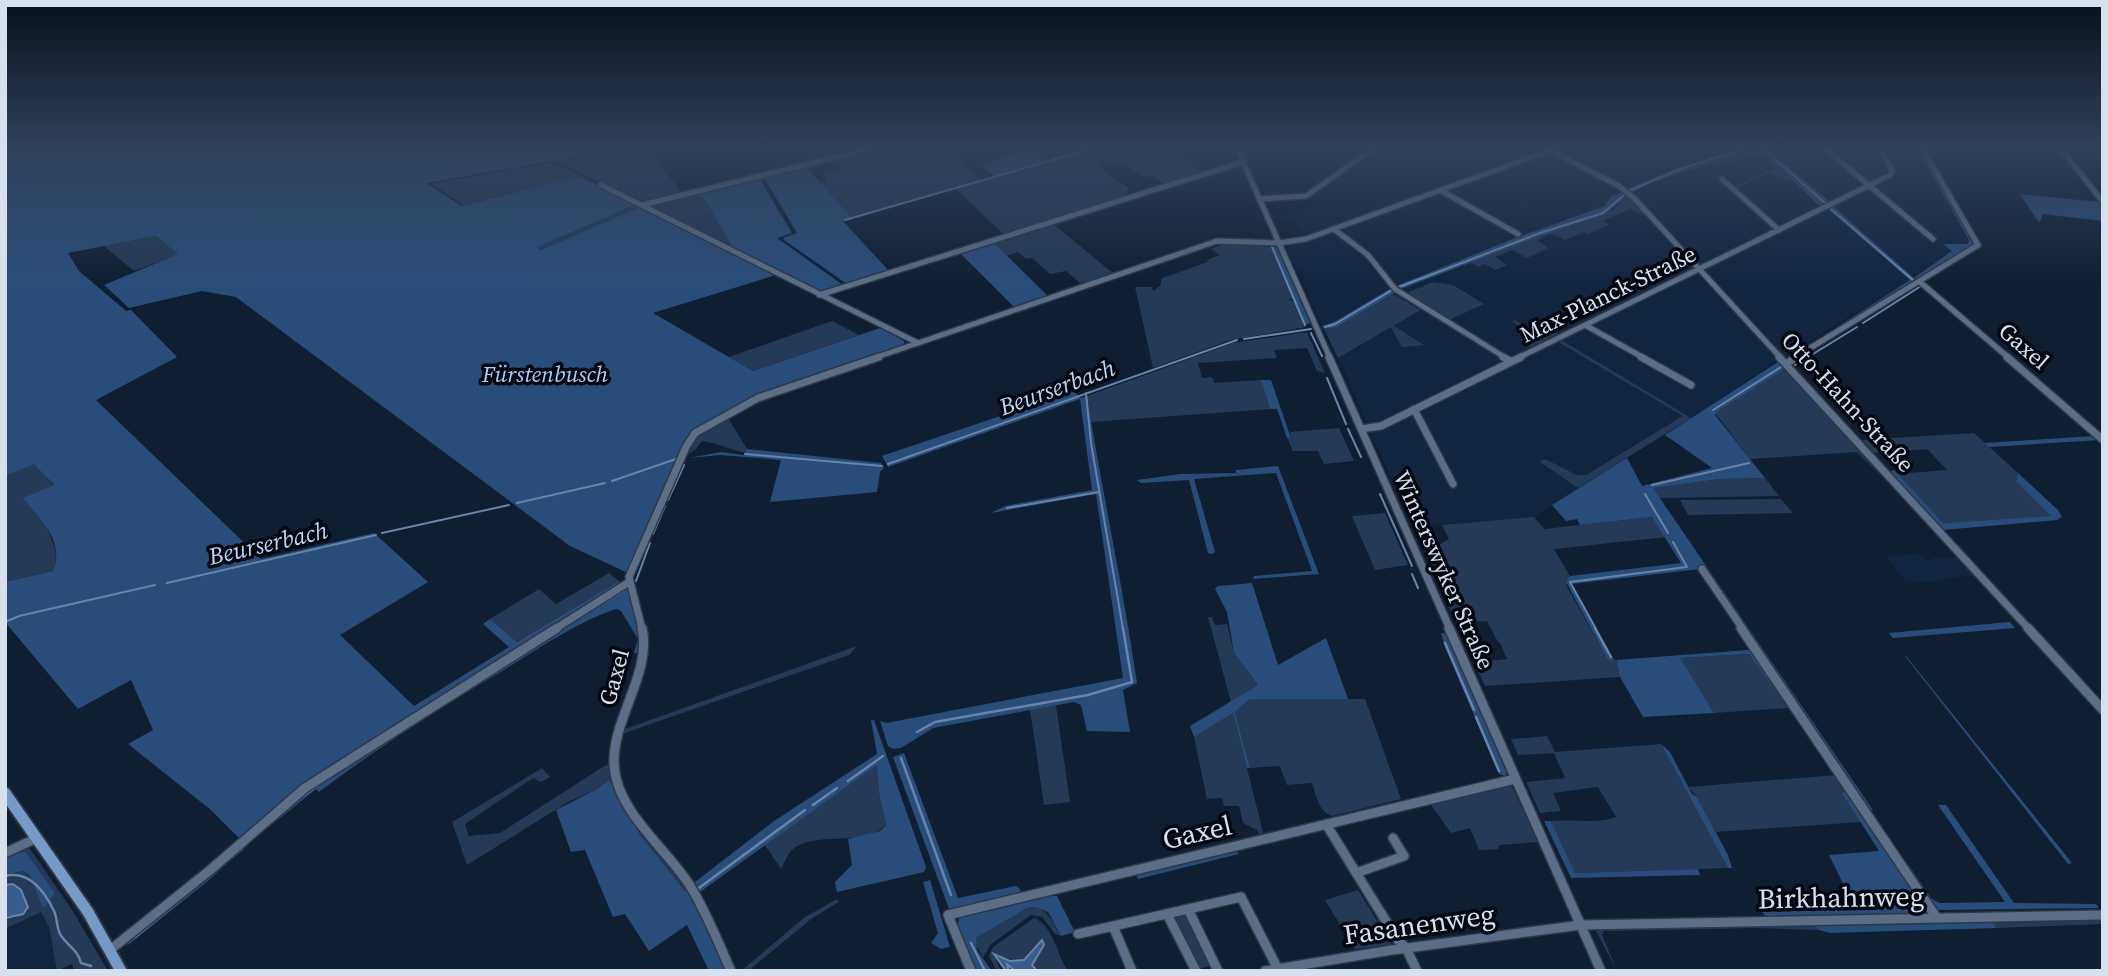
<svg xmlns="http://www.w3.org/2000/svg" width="2108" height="976" viewBox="0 0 2108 976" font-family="'Source Serif 4',serif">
	<rect width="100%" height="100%" fill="#0f1e31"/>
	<path fill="#12253e" d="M1380 146H1915L1969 240 1968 244 1932 264 1934 266 1784 356 1691 418 1530 519 1412 526 1338 357 1418 310 1393 294 1396 292H1383L1334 322 1322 326 1287 248 1332 234 1326 231 1309 234 1281 215 1314 205 1306 198Z
		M1918 554 1927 561 1934 558 1957 557 1975 576 1944 578 1943 581 1907 582 1885 556Z
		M41 911 49 927 57 971H5V929Z"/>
	<path fill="#253a56" d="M638 146H647L682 194 641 204 559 161Z
		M885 146H943L982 181 1087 149 1085 146H1174L1201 173 1163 184 1152 175 1144 177 1119 162 1112 164 1108 161 1099 163 1103 170 1130 189 1126 192 1130 195 1004 235 955 188 853 218 820 182 827 180 822 173 841 168 833 159Z
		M1757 149 1796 182H1789L1768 173 1737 188 1735 186 1775 167 1757 155 1728 164 1710 163Z
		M550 163 580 176 464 205 431 184Z
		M700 192 735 249 645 206Z
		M1627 196 1644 215 1630 209 1603 221 1609 225 1588 234 1584 232 1565 240 1551 234 1537 240 1548 248 1527 258 1512 250 1495 257 1507 265 1495 270 1485 264 1478 267 1471 262 1614 209Z
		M635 205 640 207 542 250 536 247Z
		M1051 222 1114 274 1082 285 1066 271 1050 274 1032 258 1026 259 1018 252 1006 256 992 241Z
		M156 236 179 254 134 271 104 246Z
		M1218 241 1270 245 1294 298 1288 300 1295 301 1306 327 1231 340 1153 368 1135 287H1152L1153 291 1160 286 1162 278 1208 262 1207 260 1219 255 1211 249 1228 243Z
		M1433 282 1453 285 1484 304 1449 320 1408 295 1409 292Z
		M1393 294 1420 310 1394 326 1424 345 1402 347 1391 327 1338 358 1324 329 1337 327Z
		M1515 320 1539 334 1548 330 1539 324 1543 322 1553 328 1557 334 1531 347 1520 340 1532 334 1511 321Z
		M832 321 859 335 753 371 729 357Z
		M1307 332 1325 373 1317 371 1307 348 1274 350 1277 358 1198 363 1202 378 1212 377 1214 383 1261 380 1270 409 1091 422 1087 396 1233 343Z
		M1561 340 1691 418 1578 488 1540 462 1545 459 1577 475H1586L1683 416 1560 343Z
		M1778 362H1779L1881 476 1857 452 1750 459 1715 413 1783 368Z
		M727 416 747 449 746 453C730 450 718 443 702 441L696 449 686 456 696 436Z
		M1339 428 1354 461 1324 464 1318 451H1293L1287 438H1291L1290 432Z
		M1974 433 2018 473 2016 481 2052 516 1943 523 1897 474 1947 470 1927 449 1875 453 1870 451 1860 440Z
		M34 463 54 486C52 497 44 518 48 529 53 546 60 553 53 571L5 582V476Z
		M1765 478 1779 496 1660 498 1652 488 1720 479Z
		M1781 499 1793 513 1688 515 1680 500Z
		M1385 513 1408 565 1375 570 1352 516Z
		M1534 517 1544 529 1652 517 1667 537 1554 549 1570 576 1566 585 1608 660H1616L1620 677 1485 686 1474 662 1507 659 1500 643 1498 642 1487 621 1456 623 1425 553 1449 539 1442 525Z
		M609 573 619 581 517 642 490 619 539 589 556 604Z
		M1208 617H1212L1215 625 1227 624 1234 653 1258 685 1231 702Z
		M857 646 849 655 622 734 625 729Z
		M1750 654 1787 705 1791 704 1795 710 1788 708 1714 713 1679 658Z
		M1250 699H1365L1401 799 1332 816C1319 812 1316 795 1312 783L1287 785 1280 766 1250 768 1235 712Z
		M1056 705 1070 802 1044 805 1030 710Z
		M1233 713 1264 836 1260 837 1257 830 1243 823 1239 806H1224L1222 798 1207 799 1194 737Z
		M1547 736 1555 752 1661 744 1728 868 1575 873 1551 821C1573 818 1595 825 1616 817L1598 787 1553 793 1561 811 1540 813 1526 782 1565 778 1554 753 1518 755 1511 739Z
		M878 764 879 793 886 825C862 848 813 830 792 850 787 855 784 864 781 869L765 845Z
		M606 765 610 766 616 783 689 890 686 892 641 836 616 791 599 788 568 802 467 865 452 822 542 768 550 777 541 782 533 778 465 824 469 836 500 833Z
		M1837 775 1850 790 1843 793 1861 822 1716 832 1697 797 1688 787Z
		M1511 784 1538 842 1500 845 1498 849 1479 850 1470 828 1451 833 1431 805Z
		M29 847 72 910 108 971H74L72 964 57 971 49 927 41 912 5 929 6 918H14L28 907 21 890 9 884 5 885V876L23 871 29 874 43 907 55 893 26 852 13 851Z
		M1358 890 1392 945 1355 949 1325 900Z
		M837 899 839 902 811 919 748 971H741L805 917Z
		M1029 907C1048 906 1052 922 1061 936L1055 934 1042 917 1031 915 990 945 983 958 975 943 976 938Z
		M1187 913 1213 965 1199 969 1172 917Z
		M2103 917V924L1996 928 1992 919Z
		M1034 918C1053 925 1057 955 1068 971H1037L1034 968 1033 962 1045 944 1032 949 1024 960 1016 961 994 954 1001 971H997L989 956 993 947Z
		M1810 922 1819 930 1754 928 1604 931 1602 935 1617 971 1596 931 1600 929 1599 926Z"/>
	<path fill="#294d7b" d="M5 146H638L426 183 462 206 580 176 635 205 537 247 541 250 640 207 776 275 653 313 753 371 880 328 904 341V346C851 364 723 398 687 438 683 443 680 450 677 456L628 573 570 546 236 297 202 291 129 308 104 285 178 254 156 236 68 253 79 271 126 311 131 310 177 357 96 400 261 559 374 533 428 582 340 635 414 706 509 647 483 624 490 619 517 642 619 581 623 583 329 769 240 839 211 810 128 744 153 730 131 680 78 709 5 622V582L53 571C65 542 41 520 23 498L54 485 34 464 5 476Z
		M1749 146H1764L1829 201 1819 206 1781 168 1757 149C1716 166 1671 170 1633 192L1627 189 1680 167 1725 156Z
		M1915 146H1920L1977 243 1845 324 1843 323 1910 280 1828 209 1833 206 1914 278 1952 251 1943 244H1968L1969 240Z
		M1029 148 1046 161 995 177 981 165Z
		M805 166 853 218 843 221 889 271 847 284 784 240 783 238 797 233 764 177Z
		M759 178 792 233 777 238 843 285 819 293 734 249 700 192Z
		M1622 192 1627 196 1605 214 1543 235 1401 289 1396 286 1513 239 1605 206 1610 197Z
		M2020 194 2100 202 2103 221 2043 214 2039 223Z
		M992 241 1048 296V297L1015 308 958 251Z
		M1270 245H1275L1278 249 1310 323 1305 325Z
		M1391 288 1396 292 1337 327 1324 329 1322 326 1334 322Z
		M1778 362 1784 369 1718 411 1715 415 1765 478 1720 479 1653 488 1873 810H1867L1700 569 1572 584 1614 660H1608L1566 582 1570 576 1681 563 1652 517 1580 525 1577 519 1566 521 1552 505 1627 458 1642 486 1712 468 1665 435Z
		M1261 380H1271L1291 438H1287L1277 409H1270Z
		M1074 391 1080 398 1087 396C1102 492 1123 586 1137 683L1123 690 1130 732 1087 731 1081 705 1074 702 933 728 901 748 893 749 888 746 880 721 886 723 1123 678 1096 494 991 513 1005 506 1092 490 1080 399 888 467 882 456Z
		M2094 436 2099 440 1989 447 1985 443Z
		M747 449 881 463 884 468 880 472 877 492 770 502 781 460 720 455 689 458 721 452 744 455Z
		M1278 466 1319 574 1253 579 1254 576 1312 571 1276 473 1194 479 1215 552 1212 554 1208 553 1189 480 1141 483 1137 480 1180 474 1236 473V470Z
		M1894 470 1943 523 2051 516 2016 481 2018 473 2058 510 2062 517 2057 520 1943 530 1890 472Z
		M1252 583 1278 665 1326 638 1348 699H1250L1235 712 1250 768H1247L1233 713 1194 737 1190 726 1258 685 1234 653 1227 612 1215 589 1218 586Z
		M625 587C640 602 640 633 640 653H634L638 639 621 611 616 609C574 623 537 650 499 673 437 710 376 749 319 792L316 789 269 827 262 826 283 807Z
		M2010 622 2015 628 1893 638 1889 633Z
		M1441 633 1447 634 1507 773 1505 776 1499 774 1445 647Z
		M1748 650 1753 652 1791 704 1787 706 1749 654 1680 658 1714 713 1643 717 1620 677 1616 660Z
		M1905 656H1906L2072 863 2068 864Z
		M871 720H874L926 867 924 872 837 892 835 882 852 865 848 839 880 831 886 825 879 793 877 765 700 892 695 882 774 821 877 754Z
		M1661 744 1670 752 1692 794 1697 797 1728 855 1732 868H1728Z
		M904 753 958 898 1016 886 1020 889 1022 896 949 909 893 757Z
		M609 780 641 836 685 891 689 890 728 971H709L687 925 649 951 625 914 613 917 585 850 571 852 556 810 599 788Z
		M1850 790 1932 914 1767 918 1762 912 1855 908 1829 855 1879 851 1842 793Z
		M1938 805H1946L2014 903 2096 904 2099 908 1938 910 1905 866 1908 864 1931 898 1939 903 2005 902Z
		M1544 821H1551L1575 873 1698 869 1700 875 1571 878Z
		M257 835 208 881 128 945 125 941Z
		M1235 850 1239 854 1138 879 1136 874Z
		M13 851 26 852 55 893 43 908 29 874 22 871 5 876V855Z
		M930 880 931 883 950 947 941 949 931 943 938 933 923 882Z
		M1050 896H1057L1075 932 1061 936 1048 912 1035 907H1029L976 938 977 950 992 971H975L957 928 959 918Z
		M1992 919 1996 928 1830 933 1819 930 1810 922Z"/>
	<path fill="#385c8b" stroke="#6884a9" stroke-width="2" d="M13 884 21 890 28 907 23 914 6 918 5 885Z
		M1042 940 1044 945 1032 965 1037 971H1015L1007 964 1009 971H1006L994 954 1010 961 1024 960Z"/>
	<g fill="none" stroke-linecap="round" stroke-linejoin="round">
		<path stroke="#6884a9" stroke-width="2" d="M1760 146 1825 203
			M1631 190 1683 168 1753 146
			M1831 209 1914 281
			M845 220 1101 146
			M1272 247 1305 325
			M1399 287 1540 233 1603 213 1624 195
			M1863 323 1921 286
			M1325 327 1335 324 1392 290
			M1311 333 1322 356
			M1244 339 1311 329
			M1795 365 1857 327
			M1327 378 1346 424
			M1086 393 1091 443 1123 629
			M1713 410 1781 367
			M1348 429 1361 457
			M745 454 882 466
			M888 464 1237 340
			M612 481 676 459
			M1652 485 1749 463
			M1380 494 1412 566
			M1645 494 1668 533
			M668 500 684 465
			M517 503 605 483
			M1007 508 1099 492
			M382 533 509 505
			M653 534 665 506
			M1412 574 1418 588
			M636 581 650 543
			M167 583 376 535
			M582 616 623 591
			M5 622 19 616 155 585
			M1596 629 1570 582 1687 567 1673 542"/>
		<path stroke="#6884a9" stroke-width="2.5" d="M1595 628 1611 657
			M1445 643 1474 710
			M1476 717 1499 771
			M917 732 935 722 1088 695 1132 682 1123 628
			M901 758 951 895
			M848 781 883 756
			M303 796 327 779
			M813 805 837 788
			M5 876C29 870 44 890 54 911 58 919 56 931 62 937 70 948 77 949 81 963L91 966
			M699 888 805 810
			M135 937 242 849
			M971 943 985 971"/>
		<g stroke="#2f3747" stroke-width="8">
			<path id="minor-far2" d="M1236 146 1330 358
				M1542 146 1619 186 1634 198 1781 358
				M1822 146 1933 239
				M2059 146 2103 202
				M1722 179 1779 230
				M601 185 918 343
				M1440 190 1518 234
				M1259 199 1306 196 1377 146
				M642 205 881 146
				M1335 230 1368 255 1395 289 1506 358
				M1920 282 2009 358
				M819 295 1243 162
				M1585 325 1644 358
				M874 358 1217 241 1279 243 1306 239 1562 146
				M1518 358 1890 175 1892 171 1879 146
				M1794 358 1978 245 1921 146"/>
		</g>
		<g stroke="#2f3747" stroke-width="10">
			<path id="minor-far1" d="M1329 357 1450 629
				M1503 357 1510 361
				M1641 357 1691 385
				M1779 357 2029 629
				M2007 357 2103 440
				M1787 363 1797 357
				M1414 409 1453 484
				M1361 429 1381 426 1521 357
				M1702 569 1743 629
				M555 629 629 582
				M642 629 629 577 686 447 695 433 758 398 879 357"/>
		</g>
		<g stroke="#2f3747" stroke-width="12">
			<path id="minor" d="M642 628C652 673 613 717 614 763 615 810 665 847 689 884 706 911 718 942 731 971
				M1449 628 1601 971
				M1741 628 1937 918
				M2028 628 2103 710
				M1326 824 1397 939 1406 948 1417 971
				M5 853 37 838
				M1356 873 1404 856 1393 838
				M1188 909 1218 971
				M1167 914 1196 971
				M1113 926 1132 971
				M1078 934 1241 897 1279 971
				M110 950 209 871 305 788 557 628
				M971 971 948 915 1515 779
				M1265 971 1392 950 1581 925 2103 915"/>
		</g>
		<g stroke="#2f3747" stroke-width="15">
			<path id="major" d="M5 793 88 912 121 971"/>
		</g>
		<use href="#minor-far2" stroke="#5c6e85" stroke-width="5"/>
		<use href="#minor-far1" stroke="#5c6e85" stroke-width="7"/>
		<use href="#minor" stroke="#5c6e85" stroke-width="9"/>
		<use href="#major" stroke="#769ac8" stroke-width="11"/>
	</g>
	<linearGradient id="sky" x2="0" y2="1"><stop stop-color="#08101b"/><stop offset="0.52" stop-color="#31415a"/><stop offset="1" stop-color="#31415a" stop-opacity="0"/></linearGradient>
	<rect width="2108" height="283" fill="url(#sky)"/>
	<g text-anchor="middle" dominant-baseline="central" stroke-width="7" stroke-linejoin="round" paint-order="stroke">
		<g font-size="23" fill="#d7e1ee" stroke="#030810">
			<text transform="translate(1608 294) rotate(-26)">Max-Planck-Straße</text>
			<text transform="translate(2024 346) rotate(41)">Gaxel</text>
			<text transform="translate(1848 402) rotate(47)">Otto-Hahn-Straße</text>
			<text transform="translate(1444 570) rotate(66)">Winterswyker Straße</text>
			<text transform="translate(614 677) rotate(-75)">Gaxel</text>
		</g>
		<g font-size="23" font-style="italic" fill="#adcef9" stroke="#030810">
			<text x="545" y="374">Fürstenbusch</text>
		</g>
		<g font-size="24" font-style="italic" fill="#bfd5f2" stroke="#030810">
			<text transform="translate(1057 387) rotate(-20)">Beurserbach</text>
			<text transform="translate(268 543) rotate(-13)">Beurserbach</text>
		</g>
		<g font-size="28" fill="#d7e1ee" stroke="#030810">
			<text transform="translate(1197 832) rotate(-13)">Gaxel</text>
			<text transform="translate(1841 897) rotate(-1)">Birkhahnweg</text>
			<text transform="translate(1419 924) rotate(-8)">Fasanenweg</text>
		</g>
	</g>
	<rect width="2108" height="976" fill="none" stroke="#d7e1ee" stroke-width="14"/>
</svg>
